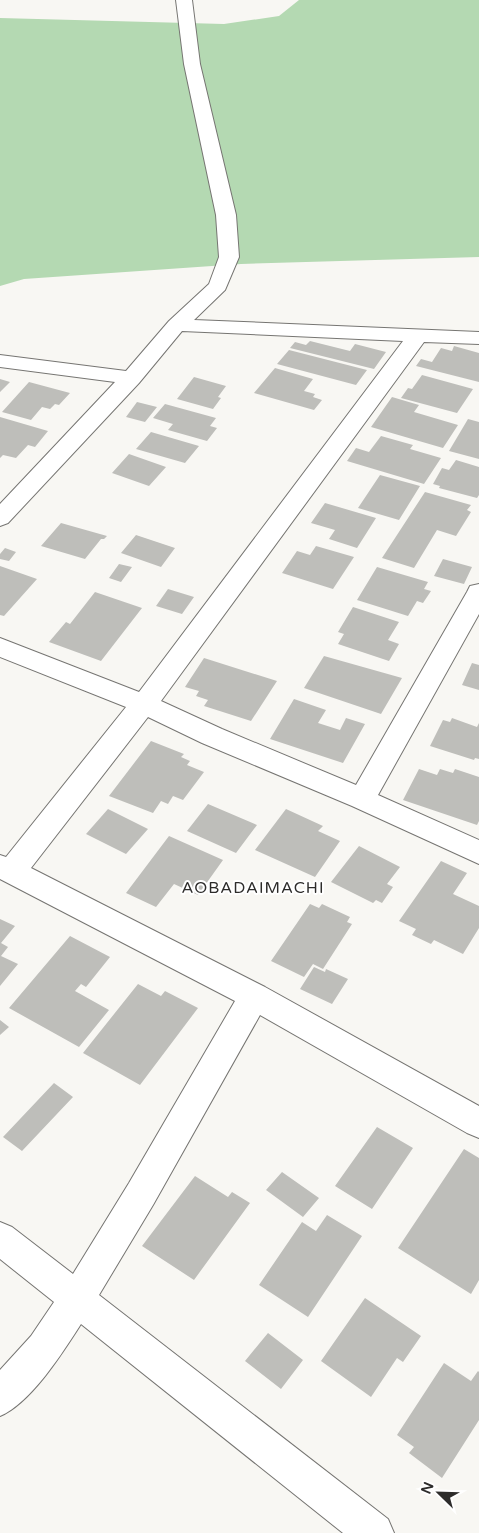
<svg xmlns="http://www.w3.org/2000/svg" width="479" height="1533" viewBox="0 0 479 1533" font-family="'Varela Round',sans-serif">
	<rect width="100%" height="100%" fill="#f8f7f3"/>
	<path fill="#b4d9b2" d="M299 0H479V257L241 264 24 279 0 286V18L224 24 279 16Z"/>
	<path fill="#bebeba" d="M310 341 350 351 355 344 386 352 374 369 290 348 295 342 306 345Z
		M454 346 479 353V382L416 366 421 359 432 362 441 348 452 351Z
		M289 350 367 370 356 385 277 364Z
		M275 368 313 379 304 391 315 394 313 397 322 400 314 410 254 393Z
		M422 375 473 389 457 413 401 398 408 388 412 389Z
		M194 377 226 386 218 397 221 398 213 409 177 399Z
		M0 379 10 382 0 392Z
		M29 382 70 393 59 405 55 404 50 409 42 407 31 420 2 412Z
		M392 397 419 405 414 412 458 425 443 448 371 427Z
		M137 402 157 407 145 422 126 417Z
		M165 404 216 418 210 426 217 428 207 441 168 430 173 424 153 418Z
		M0 417 48 431 35 447 28 445 16 458 3 455 0 458Z
		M468 419 479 422V459L449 451Z
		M151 432 199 446 185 463 136 449Z
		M381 436 413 445 410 449 441 458 424 484 347 461 356 448 369 452Z
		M129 454 166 467 149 486 112 473Z
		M456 460 479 467V495L477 498 439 488 440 486 433 484 442 468 449 470Z
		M380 475 420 486 399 520 358 508Z
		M425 492 471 505 467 510 471 512 456 536 437 530 414 568 382 558Z
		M325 503 376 518 357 548 329 539 335 530 311 523Z
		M61 523 107 536 104 539H101L85 559 41 546Z
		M136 535 175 548 161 567 121 553Z
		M316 546 354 557 333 589 282 573 297 551 310 555Z
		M5 548 16 552 9 561 0 559V554Z
		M443 559 472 567 464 584 434 576Z
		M119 564 132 567 121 582 109 578Z
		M0 566 37 579 4 616 0 615Z
		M377 567 428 582 424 589 431 591 423 603 417 601 408 616 357 600Z
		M168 589 194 597 182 614 156 606Z
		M95 592 142 608 101 661 49 642 66 622 70 624Z
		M353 607 399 622 388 640 399 644 389 661 338 644 344 634 338 632Z
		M324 656 402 678 381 714 304 688Z
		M204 658 277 681 251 721 204 706 208 700 196 696 199 691 185 687Z
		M472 663 479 665V690L462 685Z
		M294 699 326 710 318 723 340 730 346 718 365 724 343 763 270 739Z
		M452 718 477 727 479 723V759L475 758 474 760 430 746 443 720 450 722Z
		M151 741 184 754 181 757 190 761 187 765 204 772 183 800 173 796 168 804 161 801 153 813 109 796Z
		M419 769 437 775 440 769 453 773 455 769 479 777V821L477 825 403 800Z
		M208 804 257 825 236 853 187 831Z
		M108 809 148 829 126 854 86 834Z
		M286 809 323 826 318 831 340 841 315 877 255 850Z
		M169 836 223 860 198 895 174 884 156 907 126 893Z
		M359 846 400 867 387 884 393 887 382 903 376 900 373 903 331 882Z
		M441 861 467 873 453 894 479 906V928L463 954 434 940 431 944 412 935 416 929 399 921Z
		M310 904 319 908 322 904 350 917 347 922 352 924 323 969 313 964 304 977 271 961Z
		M0 919 15 926 1 943 8 947 1 956 18 964 0 986Z
		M70 936 110 957 86 987 81 984 75 991 109 1010 79 1047 9 1008Z
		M314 967 325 972 326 969 348 979 332 1004 300 989Z
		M138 984 161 996 165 991 198 1008 140 1085 83 1053Z
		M0 1020 9 1027 0 1035Z
		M54 1083 73 1097 22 1151 3 1137Z
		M377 1127 413 1148 372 1209 335 1186Z
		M464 1149 479 1158V1280L471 1294 398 1248Z
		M282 1172 319 1198 303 1217 266 1190Z
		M195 1176 228 1197 232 1192 250 1203 194 1280 142 1246Z
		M327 1215 362 1236 308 1317 259 1285 302 1222 316 1231Z
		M365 1298 421 1336 403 1362 397 1358 371 1397 321 1361Z
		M268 1333 303 1360 281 1389 245 1361Z
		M444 1363 471 1381 478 1371 479 1372V1420L442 1478 409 1453 414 1447 397 1435Z"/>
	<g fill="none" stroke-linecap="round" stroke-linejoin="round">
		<g stroke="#767572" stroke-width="2">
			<path id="street" d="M176 0H192L200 64 236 215 239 257 225 290 194 320 479 332V344L424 342 161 701 222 729 356 785 467 592 470 586 479 584V614L378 795 479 840V864L352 806 202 743 148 717 31 868 265 987 479 1106V1138L467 1133 260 1015 153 1205 99 1295 388 1519 394 1533H343L81 1324C63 1352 31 1403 0 1416V1370L31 1336 54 1302 0 1259V1222L12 1227 73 1274 129 1183 235 1001 0 879V855L6 857 126 707 0 657V638L139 692 403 341 182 331 139 383 8 523 0 526V504L115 382 0 367V355L126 371 169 321 209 284 219 257 216 215 184 64Z"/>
		</g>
		<use href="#street" fill="#fff" fill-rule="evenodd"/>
	</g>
	<g text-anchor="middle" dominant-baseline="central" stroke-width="4" stroke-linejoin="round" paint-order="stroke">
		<g font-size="16" letter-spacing="1" fill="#2d2c2b" stroke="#fff">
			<text x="253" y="888">AOBADAIMACHI</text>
		</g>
	</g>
	<g transform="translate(439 1493) rotate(293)" stroke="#ffffff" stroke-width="4" paint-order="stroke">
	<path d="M0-4L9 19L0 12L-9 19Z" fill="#2d2c2b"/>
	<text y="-8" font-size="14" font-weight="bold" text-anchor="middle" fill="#2d2c2b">N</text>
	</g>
</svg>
